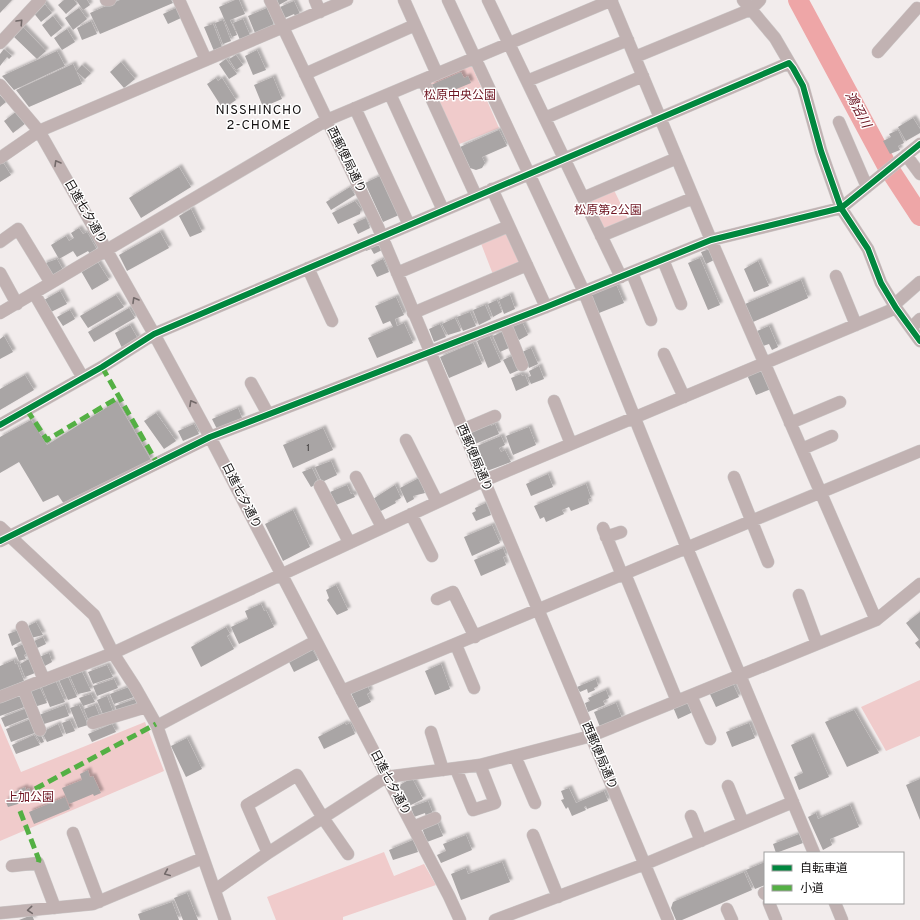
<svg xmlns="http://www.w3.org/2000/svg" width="920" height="920" viewBox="0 0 920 920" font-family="Overpass,'Noto Sans JP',sans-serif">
	<defs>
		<filter id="shadow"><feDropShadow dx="3" dy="-3" stdDeviation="1" flood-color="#0004"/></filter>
	</defs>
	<rect width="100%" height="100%" fill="#f2ecec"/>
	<path fill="#f0cbcb" d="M471 64 499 128 457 145 429 84Z
		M613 188 629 221 602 234 587 200Z
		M508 230 524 264 494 277 480 241Z
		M920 680V736L886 751 861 707Z
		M145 722 164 771 0 841V723L21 772Z
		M384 852 394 876 424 864 436 885 343 917V920H276L267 897Z"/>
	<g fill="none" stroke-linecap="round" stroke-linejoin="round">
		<path stroke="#eea6a7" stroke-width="20" d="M798 0 886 164 920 216"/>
	</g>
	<path fill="#a9a5a5" filter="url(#shadow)" d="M0 0H12L0 13Z
		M64 0H74L77 4 66 14 58 5Z
		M76 0H87L90 5 83 10Z
		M120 0H171L173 3 100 34 90 13Z
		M235 0H239L245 14 230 20 237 35 232 37 219 7Z
		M277 0H288L279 5Z
		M294 1 300 14 295 16 294 14 285 18 280 7Z
		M43 2 52 13 41 22 32 11Z
		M79 8 87 19 73 30 65 18Z
		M176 8 181 18 168 24 163 14Z
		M267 8 274 25 255 33 248 16Z
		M53 16 62 28 51 37 42 25Z
		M243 19 250 35 240 40 233 23Z
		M223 20 231 41 223 44 215 23Z
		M91 21 97 34 82 40 77 28Z
		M213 24 222 47 214 51 204 27Z
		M22 26 46 51 37 59 13 36Z
		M67 29 75 42 62 50 54 38Z
		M4 49 12 56 9 59 7 57 0 66V54Z
		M257 50 266 70 253 75 245 56Z
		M57 51 65 66 14 90 2 76Z
		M236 55 243 65 236 70 229 59Z
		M226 59 237 74 229 79 219 64Z
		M121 62 135 79 124 88 110 72Z
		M73 64 82 84 29 107 16 90Z
		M82 65 91 73 85 79 76 71Z
		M461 72 464 78 468 76 471 83 437 97 431 85Z
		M273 77 282 99 263 107 254 85Z
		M216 78 218 81 222 78 236 100 223 109 207 84Z
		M0 95 6 102 0 107Z
		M17 111 26 123 13 133 4 121Z
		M913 118 920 129V133L906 141 898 127Z
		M499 130 507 146 482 157 485 163 482 168 476 170 470 168 460 147Z
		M898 130 904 143 898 146 900 150 890 154 883 141 891 137 889 134Z
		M2 161 11 175 0 182V162Z
		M179 167 191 187 141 218 129 198Z
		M380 176 399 215 383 222 365 183Z
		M350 187 355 195 331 210 326 202Z
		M355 201 361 209 360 214 338 224 332 213Z
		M191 209 202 232 190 237 179 216Z
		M366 218 370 228 358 234 353 224Z
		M79 228 83 234 87 232 97 250 90 254 88 251 77 257 73 251 59 259 51 245 66 236 69 241 74 238 71 233Z
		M160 232 169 248 127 271 119 255Z
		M376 238 382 250 374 254 371 249 366 251 363 245Z
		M710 249 714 260 706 264 701 252Z
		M700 258 720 305 708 310 688 263Z
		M57 259 63 270 51 277 43 264Z
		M383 259 389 272 377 277 371 265Z
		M97 261 109 280 92 290 81 271Z
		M758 261 769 286 754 292 744 269Z
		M801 280 808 298 753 322 745 304Z
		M616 284 624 303 599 313 591 295Z
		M60 291 67 304 51 312 44 300Z
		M116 295 124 307 88 328 80 316Z
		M510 295 515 309 504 314 499 300Z
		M396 297 404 315 395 319 397 326 404 323 413 343 377 358 368 338 393 327 390 321 383 324 375 306Z
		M497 300 502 312 493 317 488 304Z
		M485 305 491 319 479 325 473 310Z
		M129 308 135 318 94 342 88 332Z
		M70 310 75 319 63 326 57 317Z
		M470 312 476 326 463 331 457 317Z
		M455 318 461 331 448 335 442 324Z
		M522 322 528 335 519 340 516 335 515 336 512 326Z
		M440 324 446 337 434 342 429 329Z
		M130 325 138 339 122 348 115 333Z
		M769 326 778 347 772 350 769 344 763 346 757 331Z
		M502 332 511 347 500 352 493 336Z
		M489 335 501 362 488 368 477 341Z
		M4 336 13 352 0 359V339Z
		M473 343 482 364 449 378 440 357Z
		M531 348 538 364 529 368 522 352Z
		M514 355 519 370 510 374 503 360Z
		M539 366 544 379 531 384 528 377 531 376 529 371Z
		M762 368 771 389 756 395 747 375Z
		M521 374 522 376 525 375 529 385 516 391 511 378Z
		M25 375 34 390 0 410V389Z
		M117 401 151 460 64 504 58 495 43 502 19 462 0 473V437L31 420 47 445Z
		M238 408 242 418 217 429 212 419Z
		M156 413 176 441 164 449 144 421Z
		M490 423 491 426 495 424 499 434 475 444 470 431Z
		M194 424 199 434 183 441 178 431Z
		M529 427 536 445 513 455 506 436Z
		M323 428 333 450 293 468 283 445Z
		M501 436 505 445 499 448 501 452 505 450 511 462 487 471 477 446Z
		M331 461 337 475 322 482 315 467Z
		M312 468 319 483 311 487 302 472Z
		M548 474 553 487 531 496 526 484Z
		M419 478 425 493 413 496 414 499 407 503 400 488Z
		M586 484 591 498 588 499 589 504 571 511 569 507 562 510 564 514 546 522 544 517 540 519 534 506Z
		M347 485 351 494 353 493 355 497 336 505 330 492Z
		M395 485 401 498 395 501 396 503 379 512 373 499Z
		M486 503 491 515 476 521 472 513 476 511 475 508Z
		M293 510 310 547 283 561 265 524Z
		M492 525 500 543 472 556 464 537Z
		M503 548 506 556 503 557 506 565 481 576 474 560Z
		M336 585 348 610 337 615 327 600 329 598 326 590Z
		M261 604 264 611 266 610 274 627 239 644 231 627 248 619 245 611Z
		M920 612V649L915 643 919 640 906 623Z
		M36 622 43 635 31 638 26 627Z
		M226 627 230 634 227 636 234 649 201 667 191 647Z
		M19 630 23 640 12 646 8 634Z
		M43 637 46 644 35 649 32 642Z
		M24 644 27 653 24 655 26 659 19 661 14 648Z
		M312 649 318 660 294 672 289 662Z
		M49 653 52 662 43 667 39 657Z
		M29 659 35 673 25 677 20 664Z
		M14 660 15 664 17 663 24 681 0 691V666Z
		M441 664 450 689 435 695 425 671Z
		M107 665 113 677 93 684 88 672Z
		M82 672 91 691 78 694 70 676Z
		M68 677 77 697 68 700 59 680Z
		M114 679 118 688 97 696 93 686Z
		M596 679 598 686 594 688 595 690 588 693 587 689 580 692 577 687Z
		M55 680 65 702 50 707 41 685Z
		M732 682 739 697 716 707 709 692Z
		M367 685 370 692 367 694 371 702 358 708 351 693Z
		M39 686 47 703 34 707 27 691Z
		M129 687 134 697 114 704 110 694Z
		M606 690 609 698 603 701 605 705 588 712 585 703 590 701 588 698Z
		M21 694 27 706 0 716V702Z
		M91 694 95 702 83 706 79 698Z
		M107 696 114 714 104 717 97 700Z
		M135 699 138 706 118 713 115 706Z
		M689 701 693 712 678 719 673 707Z
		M616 703 622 718 600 727 594 712Z
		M65 705 69 716 44 724 39 715Z
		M79 705 88 725 78 728 70 708Z
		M95 705 101 719 90 724 84 709Z
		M27 708 30 717 5 727 1 718Z
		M854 710 879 753 847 767 825 722Z
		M31 719 37 732 11 742 6 729Z
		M70 720 75 731 66 734 62 723Z
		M345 723 346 725 350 723 355 734 324 749 318 737Z
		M749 723 755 738 732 747 726 732Z
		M58 724 63 736 47 742 42 732Z
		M112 724 116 732 92 742 88 734Z
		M40 733 44 742 41 743 36 735Z
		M34 735 40 745 16 754 12 745Z
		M811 736 829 777 799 790 794 777 803 773 791 745Z
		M187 738 202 769 186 777 171 746Z
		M88 770 90 777 93 776 101 793 94 796 93 794 69 804 62 788 82 780 80 774Z
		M412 778 423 799 409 806 398 786Z
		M920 779V820L906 785Z
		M25 787 26 790 29 788 32 795 29 796 31 800 8 807 5 800 16 796 14 792Z
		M569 788 576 803 604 791 608 801 587 809 586 806 584 807 586 810 572 816 568 807 566 809 561 800 564 799 561 791Z
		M65 797 70 809 34 824 29 812Z
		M428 801 433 814 426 817 425 813 414 817 411 807Z
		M850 805 859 827 830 839 832 845 823 850 808 817 816 813 818 819Z
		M437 822 443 836 427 842 422 828Z
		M799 834 803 843 776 853 773 844Z
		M466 835 472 850 441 863 437 855 446 851 443 844Z
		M413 840 418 852 393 860 389 850Z
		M502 862 510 882 461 900 451 874 466 868 468 874Z
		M765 862V885L755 889 746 870Z
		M744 872 752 890 682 920H676L671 908 673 902Z
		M187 893 198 920H183L174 898Z
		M172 902 179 920H140L138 914Z
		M32 915 34 920H19Z"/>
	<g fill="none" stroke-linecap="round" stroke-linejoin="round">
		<g stroke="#cdc9c9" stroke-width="13">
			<path id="minor" d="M106 0H110
				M179 0 206 60
				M270 0 378 227 668 920
				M315 0 320 12
				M404 0 437 74
				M448 0 584 292 687 548 814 853
				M488 0 621 277
				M611 0 711 240 876 620
				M743 0 775 38 803 86 821 151 841 208 868 249 881 283 896 308 920 341
				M0 43 40 0
				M878 52 917 8
				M635 57 742 13 751 9 760 0
				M305 74 415 25
				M423 80 476 196
				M527 81 628 40
				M0 85 39 131 154 334 210 437 449 896 460 920
				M390 94 443 210
				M355 108 409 225
				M545 118 643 76
				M839 122 867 187
				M906 155 920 174
				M0 158 39 131 347 0
				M492 189 546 307
				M583 198 677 158
				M601 236 693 198
				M0 242 18 229 51 283
				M663 260 681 304
				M308 268 332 321
				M0 273 17 304
				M397 273 509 226
				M632 273 651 320
				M836 276 856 325
				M34 293 83 378
				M895 304 920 282
				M0 313 327 120 612 0
				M413 313 527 265
				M505 323 522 365
				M911 328 920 319
				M664 354 684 397
				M251 383 268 414
				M554 401 571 444
				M790 423 840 402
				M0 425 102 367 154 334 789 63
				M462 430 495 416
				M406 440 437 502
				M802 449 832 436
				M356 477 382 527
				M734 477 768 562
				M320 486 349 542
				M411 514 432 556
				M0 527 94 615 113 653 135 687 157 726 225 920
				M603 528 622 575
				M606 537 621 532
				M0 541 210 437 546 307 711 240 841 208 920 144
				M625 574 677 701
				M799 595 817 644
				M437 599 453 592 475 637
				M22 627 44 680
				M456 645 474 688
				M23 688 40 730
				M342 691 920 451
				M691 696 710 739
				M0 697 113 653 483 481 896 308
				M93 723 146 707
				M157 726 316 641
				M431 732 443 770
				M515 756 535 803
				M456 769 473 810 495 803 480 765
				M728 786 743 823
				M691 816 701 841
				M413 827 435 818
				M73 833 99 902
				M533 835 558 897
				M268 853 247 805 297 775 323 818 348 854
				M12 866 38 863 55 908
				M215 890 268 853 386 777 480 765 591 736 876 620 920 584
				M764 893 765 894
				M769 903 776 920
				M835 903 842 920
				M727 909 732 920
				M0 913 93 904 203 858
				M495 920 645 864 793 802"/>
		</g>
		<use href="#minor" stroke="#c1b2b2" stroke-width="12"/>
		<path stroke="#54b044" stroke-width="5" stroke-dasharray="10 5" stroke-linecap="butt" d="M102 367 157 463
			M27 410 47 440 119 397
			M35 789 156 724
			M20 811 39 860 38 863"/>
		<g stroke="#fff" stroke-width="8">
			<path id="cycleway" d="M0 425 102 367 154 334 789 63 793 68 803 86 821 151 841 208 868 249 881 283 896 308 920 341
				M0 541 210 437 546 307 711 240 841 208 920 144"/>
		</g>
		<use href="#cycleway" stroke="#00873e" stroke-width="6"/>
	</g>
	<defs><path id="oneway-chevron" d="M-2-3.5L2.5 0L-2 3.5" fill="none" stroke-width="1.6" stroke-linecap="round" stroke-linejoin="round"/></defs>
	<g stroke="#726969">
		<use href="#oneway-chevron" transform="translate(20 22) rotate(-47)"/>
		<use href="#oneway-chevron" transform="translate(57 163) rotate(-120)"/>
		<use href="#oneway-chevron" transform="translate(135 300) rotate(-120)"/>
		<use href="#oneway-chevron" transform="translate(192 403) rotate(-119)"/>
		<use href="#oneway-chevron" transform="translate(167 873) rotate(157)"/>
		<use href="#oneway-chevron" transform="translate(30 910) rotate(175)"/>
	</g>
	<g text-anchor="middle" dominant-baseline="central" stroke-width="3" stroke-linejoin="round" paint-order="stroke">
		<g font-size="10" fill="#383434">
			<text x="308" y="448">1</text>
		</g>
		<g font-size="12" fill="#6e1521" stroke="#fff">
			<text x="460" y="96">松原中央公園</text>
			<text x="608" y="211">松原第2公園</text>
			<text x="30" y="798">上加公園</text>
		</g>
		<g font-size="12" fill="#120f0f" stroke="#fff">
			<text transform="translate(346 160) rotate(64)">西郵便局通り</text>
			<text transform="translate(85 212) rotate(60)">日進七夕通り</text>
			<text transform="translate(474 458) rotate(67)">西郵便局通り</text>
			<text transform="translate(241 496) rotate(63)">日進七夕通り</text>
			<text transform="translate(599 756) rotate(67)">西郵便局通り</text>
			<text transform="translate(390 783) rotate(62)">日進七夕通り</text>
		</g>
		<g font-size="13" font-style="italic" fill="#69101d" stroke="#fff">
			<text transform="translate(857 110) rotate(62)">鴻沼川</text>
		</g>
		<g font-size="13" letter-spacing="1" fill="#120f0f" stroke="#fff">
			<text x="259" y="111">NISSHINCHO<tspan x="259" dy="15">2-CHOME</tspan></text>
		</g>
	</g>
	<rect x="764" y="852" width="140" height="52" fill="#ffffff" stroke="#a09f9f"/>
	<rect x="772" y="865" width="20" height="6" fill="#00873e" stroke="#a09f9f"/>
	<text x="800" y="872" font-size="12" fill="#120f0f">自転車道</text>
	<rect x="772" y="885" width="20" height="6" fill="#54b044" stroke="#a09f9f"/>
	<text x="800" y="892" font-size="12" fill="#120f0f">小道</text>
</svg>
